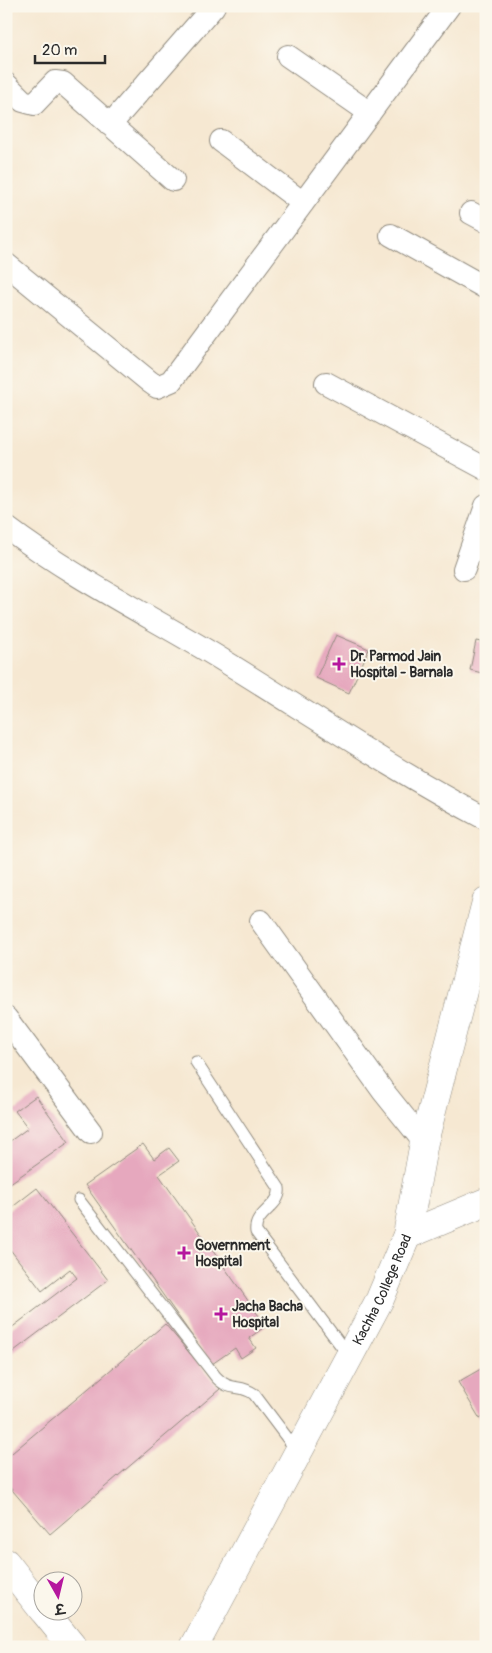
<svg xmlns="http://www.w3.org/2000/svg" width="492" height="1653" viewBox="0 0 492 1653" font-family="Pangolin,'Playpen Sans Deva',sans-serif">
	<rect width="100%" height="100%" fill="#fbf7ec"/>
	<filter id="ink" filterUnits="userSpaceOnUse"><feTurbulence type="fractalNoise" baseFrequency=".02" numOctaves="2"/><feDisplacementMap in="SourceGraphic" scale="10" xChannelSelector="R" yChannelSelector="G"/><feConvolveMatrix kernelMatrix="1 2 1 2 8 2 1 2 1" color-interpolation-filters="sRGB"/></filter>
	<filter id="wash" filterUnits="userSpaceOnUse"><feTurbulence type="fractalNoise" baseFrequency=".0096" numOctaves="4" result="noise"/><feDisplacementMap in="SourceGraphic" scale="20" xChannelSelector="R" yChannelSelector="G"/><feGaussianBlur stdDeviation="1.12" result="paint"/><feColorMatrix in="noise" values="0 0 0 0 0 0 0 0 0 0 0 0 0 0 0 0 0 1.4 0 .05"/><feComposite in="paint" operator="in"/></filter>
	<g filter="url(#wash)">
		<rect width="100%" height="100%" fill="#f6e8d2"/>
		<g id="blocks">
			<path fill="#e6a8be" d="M336 635 369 649 349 693 316 678Z
				M476 641 486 643V674L470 670Z
				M36 1096 69 1142 6 1186V1144L28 1128 15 1111Z
				M143 1144 154 1159 169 1148 179 1161 159 1175 266 1326 249 1338 256 1348 241 1358 235 1348 212 1364 85 1185Z
				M37 1188 108 1280 6 1357V1332L77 1278 70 1269 42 1291 6 1244V1212Z
				M165 1324 220 1389 50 1534 6 1483V1458Z
				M486 1366V1415L480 1419 458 1382Z"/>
		</g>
	</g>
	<g filter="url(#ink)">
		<use href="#blocks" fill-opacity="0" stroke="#908a7e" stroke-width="1"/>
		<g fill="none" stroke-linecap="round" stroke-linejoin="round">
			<g stroke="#908a7e" stroke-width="13">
				<path id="service" d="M196 1062 279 1188C282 1206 253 1213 256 1232L348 1355
					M79 1200 216 1377C231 1393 239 1383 254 1394L297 1451"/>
			</g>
			<g stroke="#908a7e" stroke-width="24">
				<path id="minor" d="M288 56 370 113
					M6 84 23 101 34 104 55 82 63 83 173 180
					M110 125 214 6
					M221 141 303 203
					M471 213 486 221
					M391 235 486 288
					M6 264 150 382 157 387 171 381 449 6
					M326 383 486 469
					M6 527C72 577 146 614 216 656 306 711 393 770 486 819
					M464 569 486 506
					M261 921 383 1091 424 1142
					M6 1018 91 1132"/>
			</g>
			<g stroke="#908a7e" stroke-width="29">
				<g id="tertiary">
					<path d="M407 1235 486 1202"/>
					<path d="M6 1563 42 1609"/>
					<path d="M43 1610 73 1647"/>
					<path id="s1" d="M194 1647 380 1299 407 1235 424 1142 486 902"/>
				</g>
			</g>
			<use href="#service" stroke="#fff" stroke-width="11"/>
			<use href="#minor" stroke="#fff" stroke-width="22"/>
			<use href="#tertiary" stroke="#fff" stroke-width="28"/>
		</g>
	</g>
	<g fill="#b5179e" stroke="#fbf7ec" stroke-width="2">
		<path d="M336.5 656.5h5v5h5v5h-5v5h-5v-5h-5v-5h5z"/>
		<path d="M181.5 1245.5h5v5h5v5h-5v5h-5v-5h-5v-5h5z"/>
		<path d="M218.5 1306.5h5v5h5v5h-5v5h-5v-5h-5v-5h5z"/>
	</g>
	<g text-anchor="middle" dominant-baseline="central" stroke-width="4" stroke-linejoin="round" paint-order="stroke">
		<g font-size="14" font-weight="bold" fill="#2b2b2b" stroke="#fbf7ec" text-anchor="start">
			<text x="350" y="656">Dr. Parmod Jain<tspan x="350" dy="16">Hospital - Barnala</tspan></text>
			<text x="195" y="1245">Government<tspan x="195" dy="16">Hospital</tspan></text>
			<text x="232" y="1306">Jacha Bacha<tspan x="232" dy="16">Hospital</tspan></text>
		</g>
		<g font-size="14" fill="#2b2b2b" stroke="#fbf7ec">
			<text stroke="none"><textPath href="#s1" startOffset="404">Kachha College Road</textPath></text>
		</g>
	</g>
	<rect width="492" height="1653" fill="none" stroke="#fbf7ec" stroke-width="25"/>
	<g transform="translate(58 1596) rotate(172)"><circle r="24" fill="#fbf7ec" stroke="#a8a59f"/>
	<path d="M0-4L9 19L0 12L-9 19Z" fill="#b5179e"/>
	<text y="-8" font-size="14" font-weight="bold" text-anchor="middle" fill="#2b2b2b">उ</text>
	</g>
	<path d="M35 55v8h70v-8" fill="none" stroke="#2b2b2b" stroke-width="2.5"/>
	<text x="42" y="55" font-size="15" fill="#2b2b2b" stroke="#fbf7ec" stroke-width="4" paint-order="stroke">20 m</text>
</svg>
